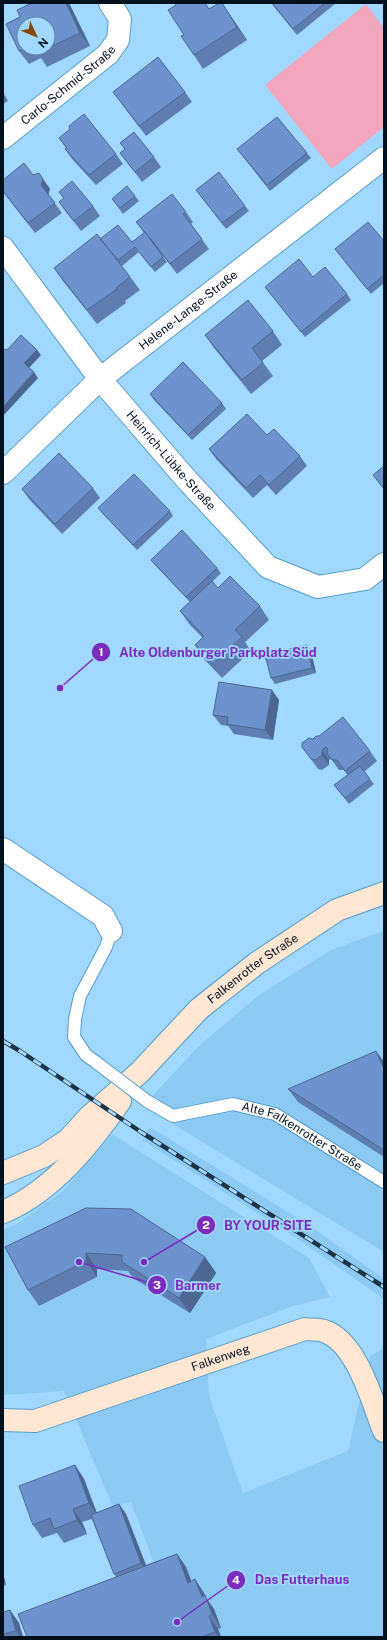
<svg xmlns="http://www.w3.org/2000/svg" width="387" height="1640" viewBox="0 0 387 1640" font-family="'Public Sans',sans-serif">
	<rect width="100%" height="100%" fill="#a0d8ff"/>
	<path fill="#8cc9f3" d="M384 931V1252L143 1106 198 1047 259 995 331 950Z
		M150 1127 309 1225 384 1279V1299L298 1239 142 1140Z
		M112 1134 309 1258 330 1297 293 1306 206 1339 209 1396 243 1493 348 1451 370 1356 384 1348V1637H27L157 1571 131 1502 113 1507 64 1391 3 1395V1230L18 1223 62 1192Z"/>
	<path fill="#f1a6be" d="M366 4 384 28V127L332 169 265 85Z"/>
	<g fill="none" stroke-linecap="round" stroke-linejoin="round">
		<g stroke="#559cca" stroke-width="14">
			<g id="lane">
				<path d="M97 1063 86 1055 74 1037 75 1019 80 996 106 947 111 931"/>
				<path id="s1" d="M147 1101 173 1116 233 1104 275 1114 384 1182"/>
			</g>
		</g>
		<g stroke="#559cca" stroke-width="24">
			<g id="street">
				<path id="s2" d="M3 138 108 54 118 40 120 19 110 3"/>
				<path id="s3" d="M3 248 100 379 187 480 268 567 318 587 365 579 384 564"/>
				<path id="s4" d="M3 473 100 379 384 158"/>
				<path d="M3 849 103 916 111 931"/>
			</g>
		</g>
		<g stroke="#559cca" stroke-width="24">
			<g id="secondary">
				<path id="s5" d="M3 1173 44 1156 68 1140 89 1117 140 1072 199 1009 257 963 337 910 384 893"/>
				<path d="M3 1212C53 1191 90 1144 120 1101"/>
				<path id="s6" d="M3 1420 35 1421 305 1329C311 1330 319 1329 324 1331 357 1342 372 1401 384 1431"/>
			</g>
		</g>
		<use href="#lane" stroke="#fff" stroke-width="12"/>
		<use href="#street" stroke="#fff" stroke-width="22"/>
		<use href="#secondary" stroke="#ffe7d3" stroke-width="22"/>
		<g stroke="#1c3445" stroke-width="4.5">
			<path id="rail" d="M3 1041 20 1051 141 1132 384 1287"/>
		</g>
		<use href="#rail" stroke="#a0d8ff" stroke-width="3" stroke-dasharray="9" stroke-linecap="butt"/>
		<g stroke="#559cca" stroke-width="14" stroke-linecap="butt">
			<path id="lane-bridge" d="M97 1063 147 1101"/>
		</g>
		<use href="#lane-bridge" stroke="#fff" stroke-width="12"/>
	</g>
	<path fill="#5e7eb2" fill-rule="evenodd" d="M32 3H69L90 46 47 67 41 58 29 64 19 51 20 17ZM48 24V48H24Z
		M175 3H205L209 9 222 3 247 40 203 69 194 55 184 35 176 5Z
		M271 3H336L297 35Z
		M3 92 8 101 3 104Z
		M113 92H185L192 102 146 136Z
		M59 138 116 154 123 164 96 185 72 159 65 149 66 148Z
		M237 149 307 153 311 158 270 191Z
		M120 153 154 157 161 167 142 182Z
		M33 175 43 179 50 189 48 194 62 213 35 233 3 192V180Z
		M196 190 245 206 249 211 226 229Z
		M59 192 93 206 100 216 81 231 66 212 59 202 64 199Z
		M135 196 139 201 123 214 112 199Z
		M186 212 193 222 191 224 209 249 177 274 155 245 167 262 155 272 139 252 122 266 140 290 125 301 126 303 97 324 63 281 54 268 100 239 132 242 144 233 136 222Z
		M384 241V283L371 294 335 249Z
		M313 277 347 294 351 300 305 337 265 287Z
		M273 331 282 345 262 361 273 376 251 394 214 348 205 335Z
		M150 394 222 403 226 409 192 440 154 400Z
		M267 435 300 456 307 466 276 495 267 485 253 498 216 459 209 449Z
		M93 488 100 498 62 534 29 499 22 489Z
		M98 508 170 511 173 516 137 550 102 513Z
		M151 560 217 568 221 573 212 582 218 588 260 606 269 620 245 642 251 651 222 678 204 659 195 645 203 638 190 625 180 611 190 602 155 565Z
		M311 651 316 673 275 684 271 678Z
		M279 700 273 740 234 734 228 726 221 725 213 715Z
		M302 743 370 751 377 761 364 772 374 784 349 804 334 785 348 776 344 770H339L331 759 329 760V765L322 770 318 769 302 747Z
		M384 1062V1157L298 1102 288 1089Z
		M5 1247 205 1257 216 1273 190 1313 133 1278 128 1271 97 1269V1277L39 1306 28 1290Z
		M75 1465 84 1479 97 1513 119 1504 126 1514 146 1565 177 1554 186 1567 191 1581 204 1593 206 1598 214 1609 221 1628 218 1629 221 1637H27L116 1577 114 1574 92 1519 82 1522 87 1534 64 1543 57 1533 42 1538 33 1525Z
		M3 1573 6 1585 3 1586Z
		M10 1610 19 1623 23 1637H3V1612Z"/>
	<path fill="#4c6791" d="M66 3H69L90 46 80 33Z
		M222 3 230 15 247 40 237 27Z
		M43 179 50 189 48 195 41 185Z
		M37 350 41 355 28 369 24 363Z
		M34 372 38 378 3 416V407Z
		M307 645 311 651 316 673 312 668Z
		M272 690 279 700 273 740 265 730Z
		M322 750 329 760V765L322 755Z
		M376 1051 384 1062V1069Z
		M86 1253 97 1269V1277L86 1261Z
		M205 1257 216 1273 190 1313 179 1298Z
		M75 1465 84 1479 98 1517 89 1503Z
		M119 1504 126 1514 149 1573 141 1563Z
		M73 1509 82 1522 87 1534 77 1520Z
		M177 1554 186 1567 197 1596 188 1583Z
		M3 1573 6 1585 3 1580Z
		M195 1579 204 1593 206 1598 214 1609 221 1628 212 1614 202 1597Z
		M10 1610 19 1623 23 1637H20L16 1631Z
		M209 1616 218 1629 221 1637H219L215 1632Z"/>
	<path fill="#6d93cf" stroke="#4c6791" d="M32 3H66L80 33 38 53 35 48H48V24H24V48H25L19 51 6 24 20 17 17 10Z
		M175 3H205L209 9 219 3H222L237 27 194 55 181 36 184 35 168 10 176 5Z
		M272 3H325L293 29Z
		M158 57 185 92 139 126 113 92Z
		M84 114 116 154 89 175 65 149 67 148 59 138 70 129 69 126Z
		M277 117 307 153 267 185 237 149Z
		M134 132 154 157 135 172 120 153 125 149 120 143Z
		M24 163 33 175 39 173 43 179 41 185 55 203 28 223 3 191V180Z
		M219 172 245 206 222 223 196 190Z
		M72 181 93 206 74 221 59 202 64 198 59 192Z
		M127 186 135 196 120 208 112 199Z
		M172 194 186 212 183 214 202 239 170 264 151 239 136 222Z
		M368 222 384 241V275L367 289 335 249Z
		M118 225 132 242 145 232 163 257 151 267 135 247 118 260 100 239Z
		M97 234 130 277 116 288 117 289 87 310 54 268Z
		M299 259 313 277 325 267 347 294 301 332 265 287Z
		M248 300 273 331 252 348 263 363 242 380 205 335Z
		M21 335 37 350 24 363 34 372 3 407V350L8 349Z
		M183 362 222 403 188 435 150 394Z
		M247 414 267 435 274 429 300 456 269 485 260 475 246 488 209 449Z
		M59 453 93 488 55 524 22 489Z
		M384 466V489L373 475Z
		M134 474 170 511 133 545 98 508Z
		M182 530 217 568 186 597 151 560Z
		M230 576 260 606 235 630 242 637 213 664 195 645 204 636 180 611 212 581 218 588Z
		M307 645 312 668 271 678 265 655Z
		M219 682 272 690 265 730 227 724 228 717 213 715Z
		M343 717 370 751 345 771 337 760H332L327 753 328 749 326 747 322 750V755L315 760 311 759 302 747V743L309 738 313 739 316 736H319Z
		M360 766 370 779 345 798 334 785Z
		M376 1051 384 1069V1150L288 1089Z
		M86 1208 131 1209 205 1257 179 1298 122 1262V1255L86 1253V1261L28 1290 5 1247Z
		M75 1465 89 1503 73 1509 77 1520 54 1529 50 1518 33 1525 19 1486Z
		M119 1504 141 1563 114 1574 91 1515Z
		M177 1554 188 1583 195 1579 202 1597 205 1595 212 1614 209 1616 215 1632 204 1636V1637H27L18 1614Z
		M10 1610 16 1631 3 1634V1612Z"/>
	<g text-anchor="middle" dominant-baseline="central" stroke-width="3.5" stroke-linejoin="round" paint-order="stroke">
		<g font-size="12" fill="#00111e" stroke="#a0d8ff">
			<text stroke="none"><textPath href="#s2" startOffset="84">Carlo-Schmid-Straße</textPath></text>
			<text stroke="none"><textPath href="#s4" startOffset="247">Helene-Lange-Straße</textPath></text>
			<text stroke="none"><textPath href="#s3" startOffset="271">Heinrich-Lübke-Straße</textPath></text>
			<text stroke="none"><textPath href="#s5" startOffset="326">Falkenrotter Straße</textPath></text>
			<text stroke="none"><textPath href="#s1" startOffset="168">Alte Falkenrotter Straße</textPath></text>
			<text stroke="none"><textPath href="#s6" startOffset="228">Falkenweg</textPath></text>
		</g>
	</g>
	<path fill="none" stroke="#7b2cbf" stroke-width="1.5" d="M60 688L101 652M144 1262L206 1225M79 1262L157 1285M177 1622L236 1580"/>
	<g fill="#7b2cbf" stroke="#a0d8ff" stroke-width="1.5">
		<circle cx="60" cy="688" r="4"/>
		<circle cx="144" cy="1262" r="4"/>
		<circle cx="79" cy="1262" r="4"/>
		<circle cx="177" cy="1622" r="4"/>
		<circle cx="101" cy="652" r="10"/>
		<circle cx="206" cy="1225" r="10"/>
		<circle cx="157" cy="1285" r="10"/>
		<circle cx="236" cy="1580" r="10"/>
	</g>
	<g font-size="12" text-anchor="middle" font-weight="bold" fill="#fff">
		<text x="101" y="656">1</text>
		<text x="206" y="1229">2</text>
		<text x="157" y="1289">3</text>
		<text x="236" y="1584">4</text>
	</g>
	<g font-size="13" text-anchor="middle" font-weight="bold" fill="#7b2cbf" stroke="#a0d8ff" stroke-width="3.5" stroke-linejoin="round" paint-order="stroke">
		<text x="218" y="657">Alte Oldenburger Parkplatz Süd</text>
		<text x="268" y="1230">BY YOUR SITE</text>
		<text x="198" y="1290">Barmer</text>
		<text x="302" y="1584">Das Futterhaus</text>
	</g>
	<rect width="387" height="1640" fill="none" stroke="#00111e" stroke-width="8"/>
	<g transform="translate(36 36) rotate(134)"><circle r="19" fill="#a0d8ff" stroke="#6088a5"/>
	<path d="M0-3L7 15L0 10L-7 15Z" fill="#854805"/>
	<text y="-6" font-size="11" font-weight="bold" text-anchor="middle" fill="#00111e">N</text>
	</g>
</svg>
